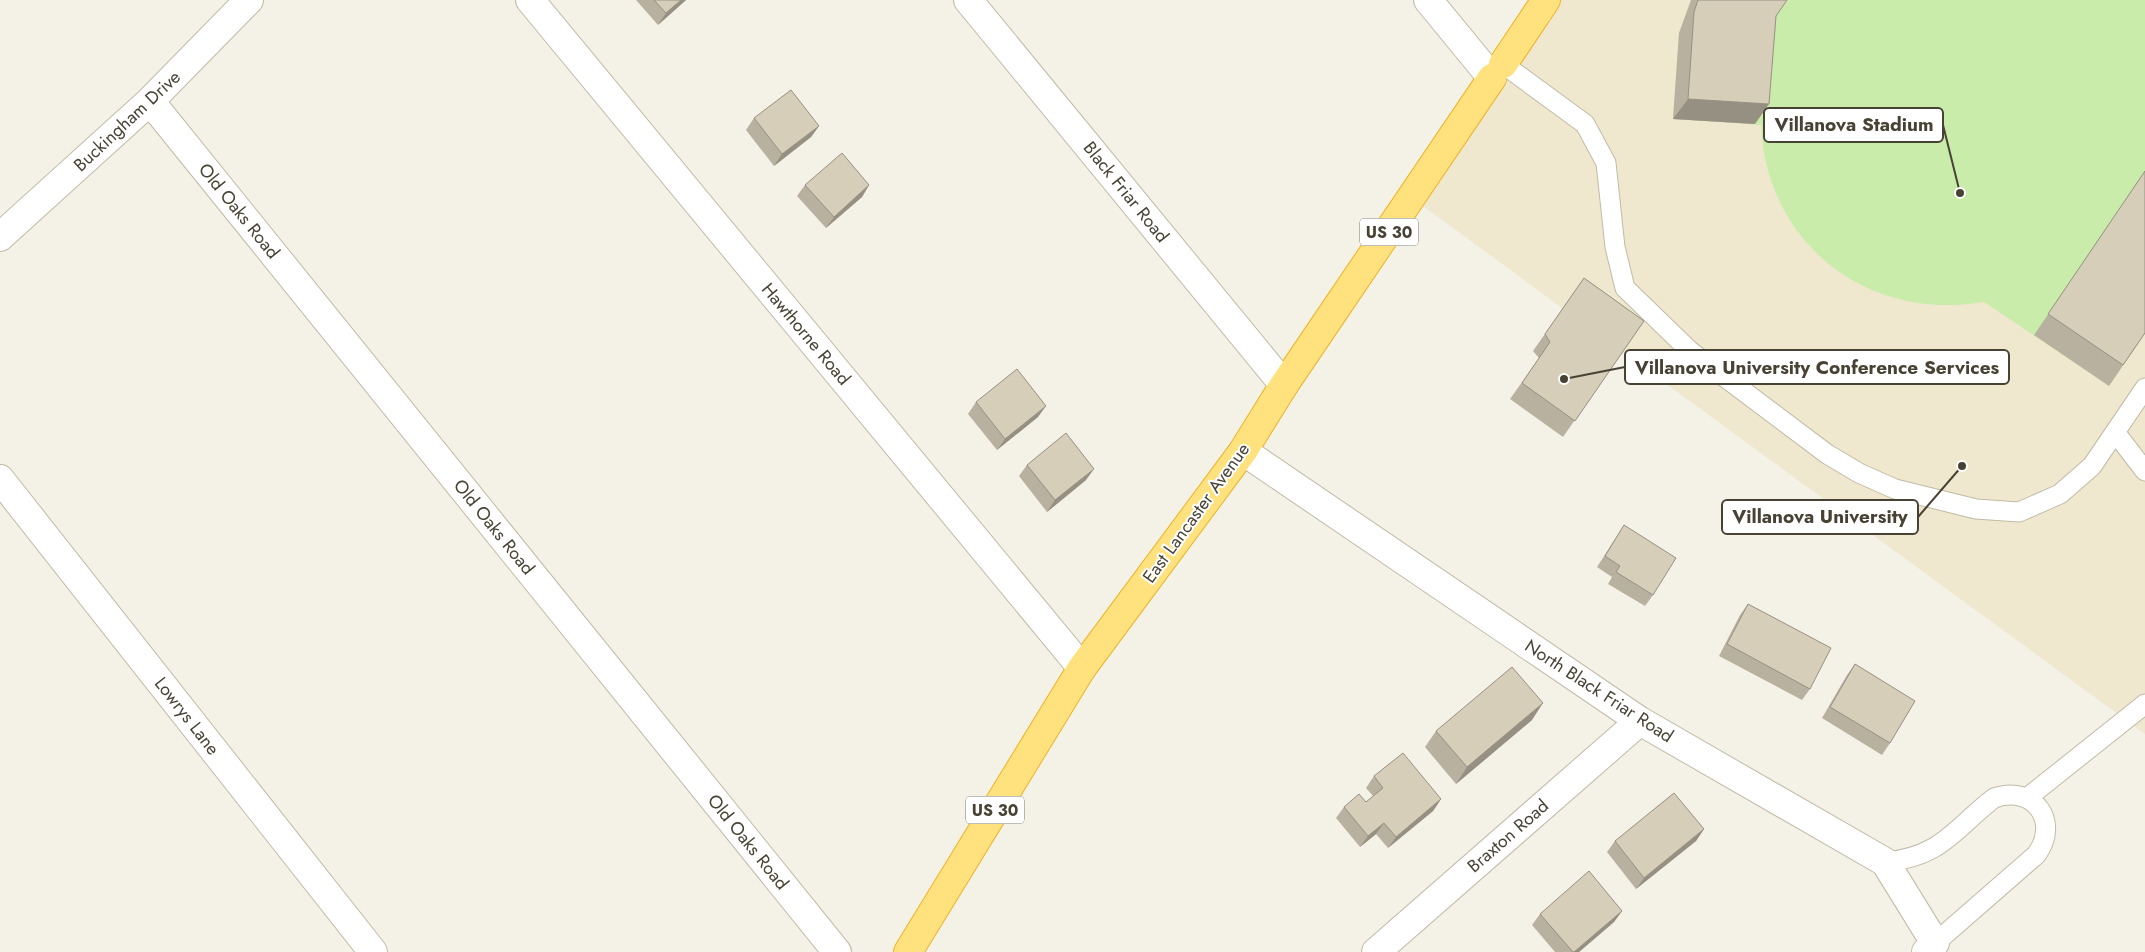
<svg xmlns="http://www.w3.org/2000/svg" width="2145" height="952" viewBox="0 0 2145 952" font-family="Jost,sans-serif">
	<rect width="100%" height="100%" fill="#f4f1e6"/>
	<path fill="#efe8ce" d="M1546 0H2145V734L1412 198Z"/>
	<path fill="#c9ecab" d="M1691 0H2145V333L2109 386 1984 302C1868 322 1766 244 1761 125L1673 119 1679 33Z"/>
	<g fill="none" stroke-linecap="round" stroke-linejoin="round">
		<g stroke="#c1baa7" stroke-width="21">
			<path id="service" d="M1503 64 1585 124 1606 163 1615 247 1625 288 1690 351 1827 454 1859 473 1895 489 1976 509 2019 512 2060 494 2092 466 2145 388
				M2115 432 2145 471
				M2027 798 2145 704
				M1885 862C1941 857 1953 830 1994 798 2034 784 2061 822 2036 855L1935 943"/>
		</g>
		<g stroke="#c1baa7" stroke-width="30">
			<path id="minor" d="M530 0 1082 668
				M968 0 1284 385
				M1428 0 1492 78
				M150 101 837 952
				M0 237 150 101 249 0
				M1243 451 1640 721 1885 862 1935 943 1926 952
				M0 479 373 952
				M1376 952 1640 721"/>
		</g>
		<g stroke="#eab42a" stroke-width="30">
			<path id="trunk" d="M1503 64 1546 0
				M908 952 1082 668 1243 451 1284 385 1492 78"/>
		</g>
		<use href="#service" stroke="#fff" stroke-width="19"/>
		<use href="#minor" stroke="#fff" stroke-width="28"/>
		<use href="#trunk" stroke="#ffe27d" stroke-width="28"/>
	</g>
	<path fill="#b9b1a0" d="M636 0H686L658 25Z
		M1691 0H1787L1776 16 1755 124 1673 119 1679 33Z
		M754 118 819 126 811 137 774 166 746 130Z
		M2145 171V333L2109 386 2034 335Z
		M805 185H869L862 197 826 228 797 196Z
		M1584 278 1644 321 1563 437 1510 399 1539 358 1533 351Z
		M976 402 1038 417 997 450 968 414Z
		M1027 465 1086 480 1047 512 1019 476Z
		M1624 525 1653 595 1645 606 1608 584 1612 577 1597 567Z
		M1748 604 1810 689 1802 700 1719 656 1740 615Z
		M1855 664 1890 743 1882 755 1822 718 1847 675Z
		M1532 720 1456 784 1425 747 1436 731Z
		M1374 776 1441 799 1433 811 1388 848 1376 834 1360 847 1336 818 1344 807 1366 802 1373 796 1366 788Z
		M1704 829 1696 841 1636 889 1607 852 1615 841Z
		M1622 911 1614 922 1579 952H1555L1532 925 1540 914Z"/>
	<path fill="#969082" d="M681 0H686L658 25 666 13Z
		M1688 99 1769 104 1755 124 1673 119Z
		M819 126 811 137 774 166 782 154Z
		M869 185 862 197 826 228 834 217Z
		M1046 406 1038 417 997 450 1005 439Z
		M1094 469 1086 480 1047 512 1055 500Z
		M1543 703 1532 720 1456 784 1467 767Z
		M1441 799 1433 811 1388 848 1396 837Z
		M1384 823 1376 834 1360 847 1368 836Z
		M1704 829 1696 841 1636 889 1644 878Z
		M1622 911 1614 922 1579 952H1574Z"/>
	<path fill="#d7ceba" stroke="#969082" d="M654 0H681L666 13Z
		M1698 0H1787L1776 16 1769 104 1688 99 1694 12Z
		M791 90 819 126 782 154 754 118Z
		M842 153 869 185 834 217 805 185Z
		M2145 171V333L2123 365 2048 314Z
		M1584 278 1644 321 1575 421 1522 383 1550 342 1545 334Z
		M1017 369 1046 406 1005 439 976 402Z
		M1066 433 1094 469 1055 500 1027 465Z
		M1624 525 1676 558 1653 595 1616 572 1620 566 1605 556Z
		M1748 604 1831 648 1810 689 1727 644Z
		M1855 664 1915 701 1890 743 1830 707Z
		M1512 667 1543 703 1467 767 1436 731Z
		M1403 753 1441 799 1396 837 1384 823 1368 836 1344 807 1359 794 1366 802 1383 788 1374 776Z
		M1674 793 1704 829 1644 878 1615 841Z
		M1589 871 1622 911 1574 952H1573L1540 914Z"/>
	<g text-anchor="middle" dominant-baseline="central" stroke-width="4" stroke-linejoin="round" paint-order="stroke">
		<g fill="#fff" stroke="#7e7b71" stroke-width="1">
			<rect x="1360" y="218.5" width="58" height="27" rx="4"/>
			<rect x="966" y="796.5" width="58" height="27" rx="4"/>
		</g>
		<g font-size="16" font-weight="bold" fill="#474234">
			<text x="1389" y="232">US 30</text>
			<text x="995" y="810">US 30</text>
		</g>
		<g font-size="18" fill="#474234" stroke="#fff">
			<text transform="translate(127 121) rotate(-43)">Buckingham Drive</text>
			<text transform="translate(1126 192) rotate(51)">Black Friar Road</text>
			<text transform="translate(239 211) rotate(51)">Old Oaks Road</text>
			<text transform="translate(806 334) rotate(50)">Hawthorne Road</text>
			<text transform="translate(1196 513) rotate(-54)">East Lancaster Avenue</text>
			<text transform="translate(494 527) rotate(51)">Old Oaks Road</text>
			<text transform="translate(1599 691) rotate(33)">North Black Friar Road</text>
			<text transform="translate(187 716) rotate(52)">Lowrys Lane</text>
			<text transform="translate(1508 836) rotate(-41)">Braxton Road</text>
			<text transform="translate(748 842) rotate(51)">Old Oaks Road</text>
		</g>
	</g>
	<path fill="none" stroke="#474234" stroke-width="2" d="M1960 193L1943 125M1564 379L1625 367M1962 466L1918 517"/>
	<g fill="#474234" stroke="#fff" stroke-width="2">
		<circle cx="1960" cy="193" r="5"/>
		<circle cx="1564" cy="379" r="5"/>
		<circle cx="1962" cy="466" r="5"/>
	</g>
	<g fill="#fff" stroke="#474234" stroke-width="2">
		<rect x="1764" y="108" width="179" height="34" rx="5"/>
		<rect x="1625" y="350" width="384" height="34" rx="5"/>
		<rect x="1722" y="500" width="196" height="34" rx="5"/>
	</g>
	<g font-size="19" text-anchor="middle" font-weight="bold" fill="#474234">
		<text x="1854" y="131">Villanova Stadium</text>
		<text x="1817" y="374">Villanova University Conference Services</text>
		<text x="1820" y="523">Villanova University</text>
	</g>
</svg>
